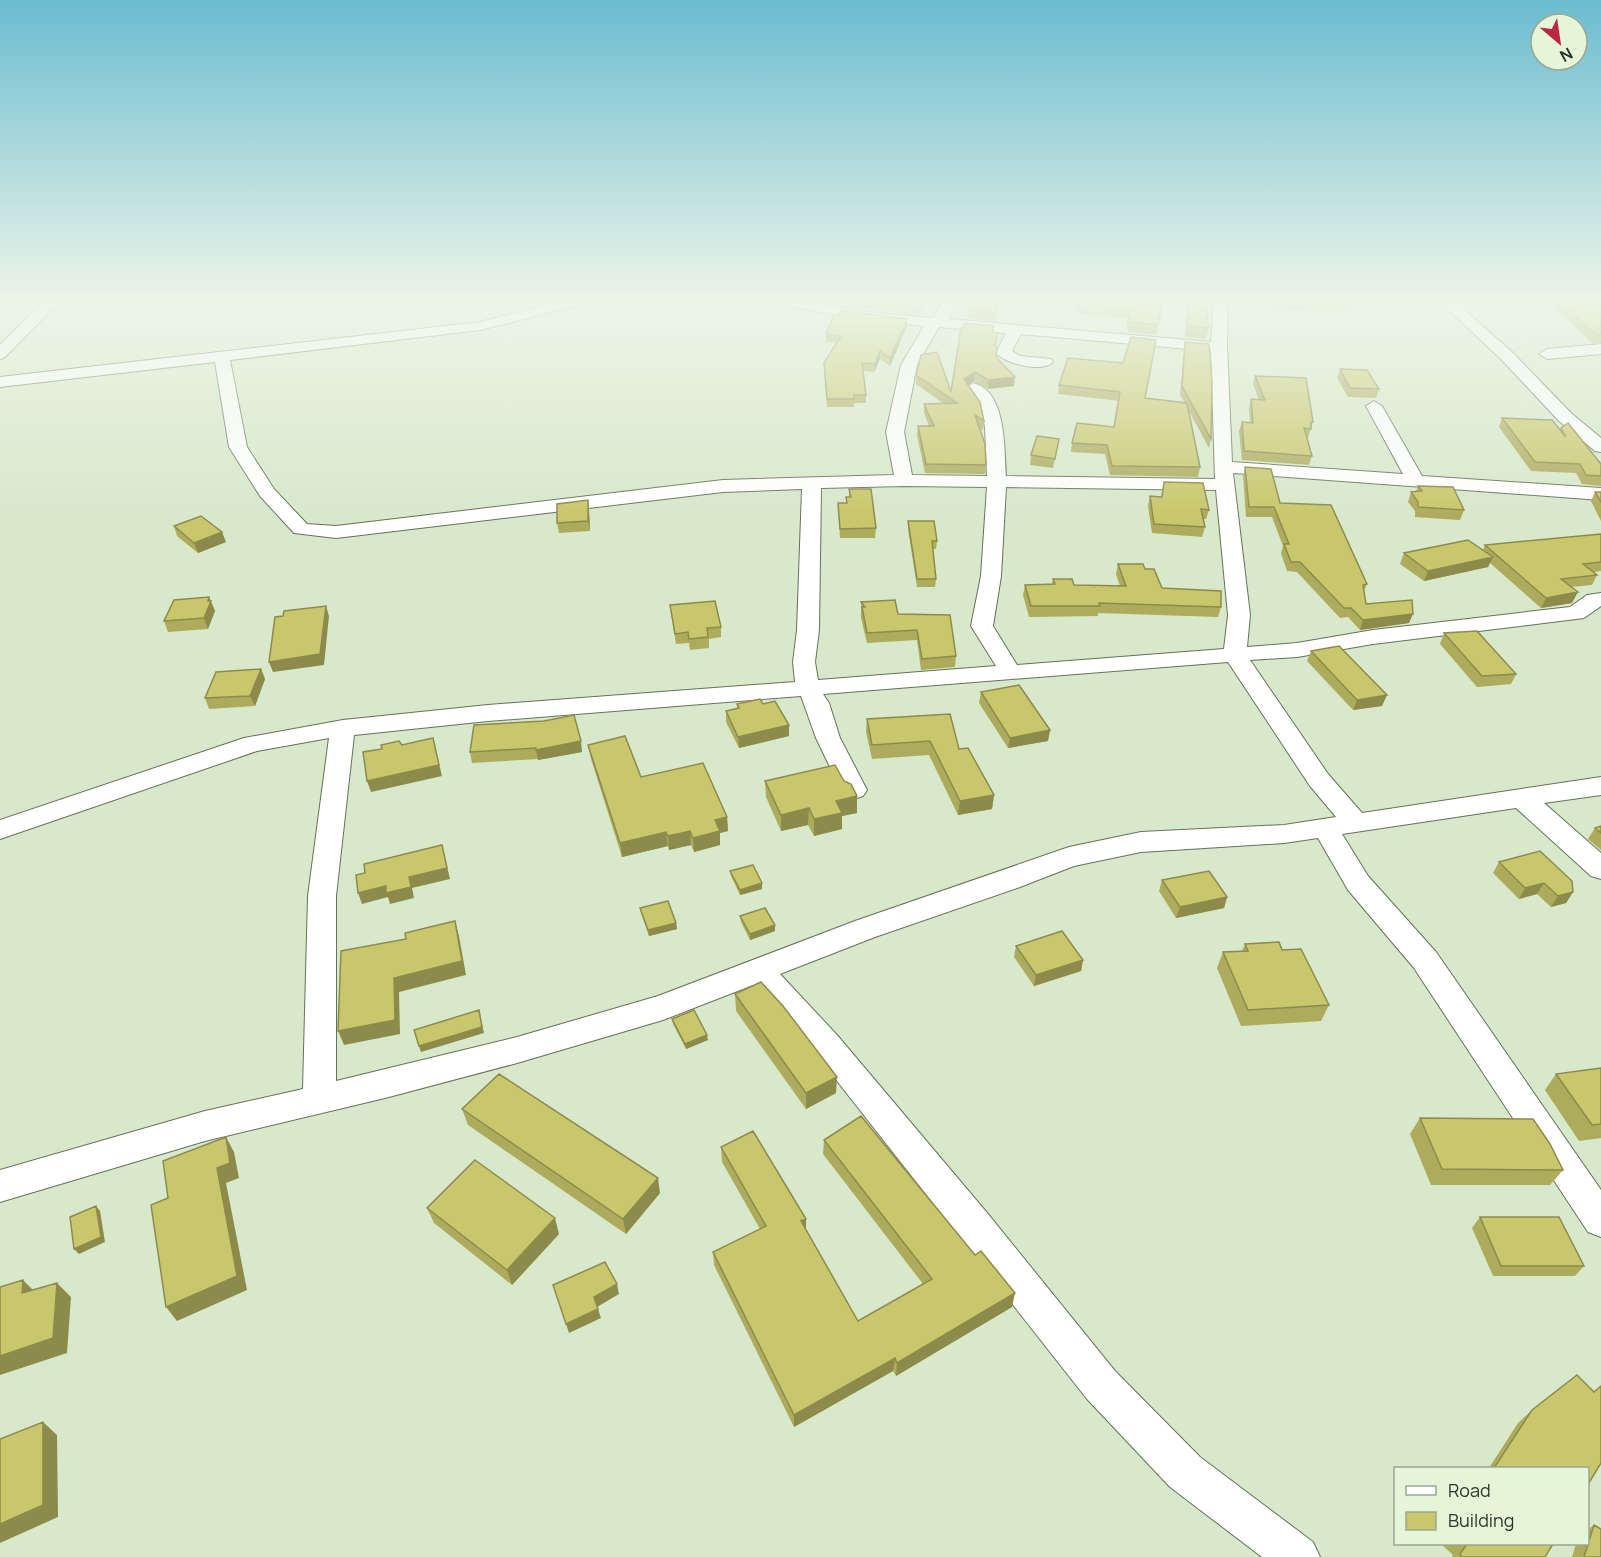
<svg xmlns="http://www.w3.org/2000/svg" width="1601" height="1557" viewBox="0 0 1601 1557" font-family="Manrope,sans-serif">
	<rect width="100%" height="100%" fill="#d8e8cb"/>
	<g fill="none" stroke-linecap="round" stroke-linejoin="round">
		<g stroke="#647258" stroke-width="2">
			<path id="minor" d="M47 299H62L5 357 0 359V345Z
				M570 299H594L592 302 480 330 230 360 247 447 274 489 307 524 336 526 723 480 894 475 886 432 901 365 924 326 876 321 767 303 760 299H793L876 313 933 318 944 299H958L949 319 1211 342 1214 299H1228L1227 344 1232 462 1403 474 1366 406 1374 401 1382 406 1422 476 1601 488V500L1233 473 1250 615 1247 647 1297 643 1373 630 1570 607 1587 595 1601 593V606L1584 618 1576 619 1373 644 1297 657 1250 660 1328 774 1362 813 1601 777V795L1544 803 1601 853V879L1591 876 1516 808 1342 834 1368 876 1436 952 1601 1190V1237L1588 1232 1414 968 1348 890 1318 838 1284 843 1141 852 1074 866 1020 887 875 937 780 974 837 1035 988 1214 1115 1371 1200 1457 1313 1542 1320 1557H1262L1170 1487 1087 1399 815 1053 753 985 663 1020 517 1063 385 1098 205 1141 0 1202V1170L205 1111 303 1089 308 896 329 738 257 751 0 839V820L244 738 343 720 488 705 795 682 793 662 797 630 802 489 723 492 336 538 294 533 260 496 229 447 215 362 0 387V377L480 322ZM939 327 1006 333 996 353C1006 364 1042 373 1053 362L1051 359 1020 356 1012 351 1021 334 1211 351 1215 479 1006 476C1004 449 1007 391 973 383L965 388 980 405 985 427 987 476 912 475 904 432 917 365ZM904 486 987 487 981 576 971 626 996 666 818 680 815 662 819 630 821 488ZM1006 487 1216 490 1228 615 1224 649 1017 665 993 626 1001 576ZM1228 662 1310 786 1336 817 1284 825 1141 832 1069 847 855 921 658 996 517 1037 336 1081V896L354 735 488 721 801 696 816 738 841 790 845 796 854 799 863 796 867 790 840 738 829 703 823 694Z
				M1437 299H1452L1513 353 1571 413 1601 438V452L1595 451 1559 421 1501 359Z
				M1601 344V354L1547 359 1539 354 1547 349Z"/>
		</g>
		<use href="#minor" fill="#fff" fill-rule="evenodd"/>
	</g>
	<path fill="#adab5c" d="M846 299H922L919 303 921 307V315L846 306Z
		M998 299 995 321 967 318 968 311Z
		M1163 299 1156 335 1128 332 1126 318 1075 313 1076 303Z
		M1188 299H1204L1209 328 1206 339 1185 337Z
		M1269 299H1349L1352 303 1350 312 1272 309Z
		M1540 299H1601V342L1592 343 1555 308Z
		M907 319V326L890 366 880 359 874 372 863 371 866 395V403H854V407H827L824 363 837 343 826 342V334Z
		M993 332 998 333 996 346V357L1014 386 988 389 974 381 968 385 984 421 983 430 979 427 986 465 985 474 925 473 917 435 918 426H929L924 413V404H944L916 384V375L951 392Z
		M1185 342 1211 439 1209 448 1189 411 1200 467 1198 477 1110 475 1105 454 1071 452 1072 443 1114 427 1119 401 1058 394 1059 385 1068 358 1145 398 1185 403 1180 395 1184 351Z
		M1340 369 1379 389 1376 398 1348 397 1337 378Z
		M1255 376 1313 422 1308 438H1307L1312 456 1309 465 1242 460 1239 431 1242 422 1250 423 1249 408 1251 399 1259 400 1253 384Z
		M1502 418 1560 429 1561 428 1601 464V486L1582 484 1576 473 1531 471 1499 427Z
		M1059 439 1053 468 1030 465 1031 455Z
		M1245 467 1280 503 1367 584 1364 591 1366 604 1409 623 1360 630 1348 617 1340 618 1297 572 1287 571 1281 553 1283 546 1272 517H1246L1243 476Z
		M1164 482 1209 510 1206 519H1203L1205 527 1202 537 1152 533 1148 506 1150 496 1161 497Z
		M1418 486 1464 510 1460 520 1415 517V511L1408 502 1411 492H1416Z
		M849 489 876 528 875 538H840L838 503H846V497H849Z
		M1595 492H1601V521L1591 501Z
		M589 510 590 531 559 533 557 523Z
		M908 521 937 541 936 549H933L936 579 935 587H917L908 529Z
		M174 526 226 542 198 553 177 536Z
		M1601 534V571L1594 572 1597 575 1592 585 1571 587 1572 603 1541 608 1490 563 1488 567 1424 581 1400 564 1404 553 1483 550 1485 545Z
		M1118 564 1145 569 1162 588 1221 607 1218 617 1098 613V616L1029 617 1023 595 1025 585 1052 584 1053 579 1074 585 1120 586 1116 574Z
		M209 597 215 611 208 629 168 632 164 621Z
		M861 602 898 614 956 656 955 667 921 670 917 640 867 643 861 618Z
		M670 605 721 627V637L709 639V648L690 650 689 643 676 644Z
		M1444 633 1516 674 1511 684 1477 687 1440 644Z
		M1311 651 1382 706 1353 710 1307 661Z
		M261 669 265 679 255 706 209 709 205 698Z
		M981 692 1050 730 1048 741 1008 748 979 703Z
		M737 704H763L789 736 739 748 726 722V711L737 709Z
		M867 719 959 749 994 795 992 809 958 815 929 755 872 759 866 732Z
		M474 725 582 752 538 760V759L472 763 470 752Z
		M588 745 641 777 727 817 728 831 720 833V845L694 852 691 845 669 850 668 846 622 857 591 759Z
		M765 781 857 813 842 816V829L814 836 808 825 781 831 766 797Z
		M1601 826V850L1588 839 1595 828Z
		M1499 862 1573 892 1566 903 1551 907 1537 894 1519 899 1493 873Z
		M730 871 762 889 740 895 731 876Z
		M1162 880 1227 897 1224 908 1176 918 1159 891Z
		M640 908 676 923 677 929 649 936 641 913Z
		M740 916 775 925V931L750 940 741 922Z
		M1245 944 1329 1005 1321 1021 1241 1026 1217 968 1223 952 1242 951Z
		M1016 946 1083 960 1081 971 1034 986 1014 957Z
		M735 994 836 1093 806 1109 736 1011Z
		M672 1019 708 1040 686 1049 673 1024Z
		M1601 1068V1138L1579 1141 1545 1090 1556 1074Z
		M462 1109 660 1193 626 1234 468 1125Z
		M1420 1118 1563 1170 1550 1185H1431L1410 1134Z
		M824 1140 1012 1307 896 1376 893 1371 794 1427 714 1265 713 1252 760 1229 722 1162 721 1147 806 1229 858 1321 923 1284 823 1154Z
		M427 1208 559 1234 512 1285 434 1223Z
		M1480 1217 1584 1266 1575 1276H1493L1472 1228Z
		M1532 1410 1587 1468H1489L1518 1423Z
		M1594 1525 1601 1557H1572L1576 1544H1587V1530Z
		M1441 1544H1553L1545 1557H1452L1453 1555Z"/>
	<path fill="#8d8b4b" d="M907 319V326L890 366V358Z
		M880 351V359L874 372 875 364Z
		M975 372 974 381 963 388 964 379Z
		M1015 377 1014 386 988 389V380Z
		M588 500 589 510 590 531 588 521Z
		M222 532 226 542 198 553 194 543Z
		M1493 557 1488 567 1424 581 1428 571Z
		M1578 592 1572 603 1541 608 1546 598Z
		M209 597 215 611 208 629 204 618Z
		M326 606 329 616 324 665 273 672 269 662Z
		M1413 614 1409 623 1360 630 1363 620Z
		M261 669 265 679 255 706 250 696Z
		M1387 695 1382 706 1353 710 1357 700Z
		M789 725V736L739 748 738 737Z
		M1050 730 1048 741 1008 748 1010 738Z
		M433 738 442 776 371 792 367 781Z
		M581 741 582 752 538 760 536 750Z
		M994 795 992 809 958 815 960 801Z
		M857 796V813L842 816V829L814 836V819L836 801Z
		M809 808 808 825 781 831V815Z
		M727 817 728 831 720 833V845L694 852 693 838 715 820Z
		M690 831 691 845 669 850 668 836Z
		M666 832 668 846 622 857 620 843Z
		M442 845 450 879 412 888 414 898 390 904 388 897 362 904 358 893 409 877Z
		M762 883V889L740 895V890Z
		M1544 883 1537 894 1519 899 1525 888Z
		M1573 892 1566 903 1551 907 1558 896Z
		M1227 897 1224 908 1176 918 1180 907Z
		M455 921 459 936 466 975 399 992 400 1034 344 1045 338 1031Z
		M676 923 677 929 649 936 648 930Z
		M775 925V931L750 940V934Z
		M1083 960 1081 971 1034 986 1036 975Z
		M479 1010 484 1033 421 1052 419 1046Z
		M707 1035 708 1040 686 1049 685 1044Z
		M837 1077 836 1093 806 1109V1093Z
		M226 1137 234 1152 239 1178 226 1183 247 1290 177 1321 166 1307 217 1168Z
		M658 1178 660 1193 626 1234 623 1219Z
		M96 1206 100 1211 105 1242 79 1254 74 1249Z
		M555 1218 559 1234 512 1285 507 1270Z
		M806 1219V1233L801 1221Z
		M23 1280 37 1294 22 1293Z
		M57 1283 71 1297 67 1353 0 1375V1356Z
		M617 1284 619 1294 597 1307 594 1297Z
		M1015 1293 1012 1307 896 1376 897 1363Z
		M598 1309 601 1318 569 1333 566 1324Z
		M895 1358 893 1371 794 1427V1415Z
		M43 1422 57 1435 58 1517 0 1543V1524Z"/>
	<path fill="#c9c76b" stroke="#8d8b4b" stroke-width="1.5" d="M852 299H918L921 307Z
		M971 299H997L996 313 968 311Z
		M1078 299H1163L1158 325 1130 322 1128 308 1076 303Z
		M1189 299H1204L1209 328 1187 326Z
		M1274 299H1349L1352 303 1275 301Z
		M1557 299H1601V307H1600L1601 308V334H1595Z
		M841 310 907 319 890 358 880 351 875 364 862 363 866 395H854V399H827L824 363 841 336 826 334 834 315H839Z
		M965 323 994 326 993 332 998 333 995 345 997 348 996 357 1015 377 988 380 975 372 964 379 980 402 984 421 975 415 985 444 986 465 926 464 918 426H934L924 404 957 403 916 375 921 355 937 352 951 392 961 328H963Z
		M1131 337 1156 340 1145 398 1187 403 1200 467 1112 466 1107 445 1072 443 1077 423 1114 427 1120 392 1059 385 1068 358 1123 363Z
		M1185 342 1209 344 1212 382 1211 439 1182 386Z
		M1340 369 1367 370 1379 389 1350 388Z
		M1255 376 1306 378 1313 422H1311V429L1304 428 1312 456 1244 451 1242 422 1253 423 1251 399 1265 400Z
		M1502 418 1552 420 1566 437 1561 428 1568 423 1601 464V476L1586 475 1580 464 1535 462Z
		M1037 436 1059 439 1055 459 1031 455Z
		M1245 467 1271 469 1280 503 1331 505 1367 584 1363 585 1366 604 1412 600 1413 614 1363 620 1351 608H1344L1300 562H1291L1284 544H1289L1274 507H1249Z
		M1164 482 1203 483 1209 510 1201 509 1205 527 1154 524 1150 496 1162 497Z
		M1418 486 1453 487 1464 510 1418 507V502L1411 492 1422 491Z
		M849 489H871L876 528 840 529 838 503H847L846 497H851Z
		M1595 492H1601V502Z
		M588 500V521L557 523V504Z
		M201 516 222 532 194 543 174 526Z
		M908 521H934L937 541H932L936 579H917Z
		M1601 534V562L1583 564 1597 575 1561 579 1578 592 1546 598 1485 545Z
		M1468 540 1493 557 1428 571 1404 553Z
		M1118 564H1143L1145 569H1154L1162 588 1221 591V607L1099 603 1100 606H1031L1025 585 1055 584 1053 579H1072L1074 585 1126 586Z
		M209 597 208 601H211L204 618 164 621 174 600Z
		M895 600 898 614 950 615 956 656 922 659 917 630 867 633 862 607H865L861 602Z
		M715 601 721 627 707 628 708 637 689 639 688 632 675 634 670 605Z
		M326 606 320 654 269 662 275 617 283 616 284 611Z
		M1477 631 1516 674 1482 676 1444 633Z
		M1339 646 1387 695 1357 700 1311 651Z
		M261 669 250 696 205 698 216 672Z
		M1019 685 1050 730 1010 738 981 692Z
		M760 699 763 704 775 701 789 725 738 737 726 711 739 708 737 704Z
		M950 714 959 749 968 748 994 795 960 801 930 741 872 745 867 719Z
		M574 715 581 741 536 750V748L470 752 474 725 544 721Z
		M625 736 641 777 703 763 727 817 715 820 720 831 693 838 690 831 668 836 666 832 620 843 588 745Z
		M433 738 439 765 367 781 363 752 382 749 381 745 399 741 402 745Z
		M835 765 844 781 851 784 857 796 836 801 842 813 814 819 809 808 781 815 765 781Z
		M1601 826V833L1595 828Z
		M442 845 447 868 409 877 411 887 386 893V886L358 893 356 875 365 873 364 864Z
		M1540 851 1572 881 1573 892 1558 896 1544 883 1525 888 1499 862Z
		M753 865 762 883 740 890 730 871Z
		M1209 871 1227 897 1180 907 1162 880Z
		M668 901 676 923 648 930 640 908Z
		M765 908 775 925 750 934 740 916Z
		M455 921 462 961 394 978 395 1020 338 1031 341 951 406 939 405 933Z
		M1062 931 1083 960 1036 975 1016 946Z
		M1279 942 1282 950 1301 949 1329 1005 1248 1010 1223 952 1248 951 1245 944Z
		M761 982 783 1006 837 1077 806 1093 735 994Z
		M479 1010 482 1027 419 1046 414 1030Z
		M694 1010 707 1035 685 1044 672 1019Z
		M1601 1068V1124L1592 1125 1556 1074Z
		M499 1074 658 1178 623 1219 462 1109Z
		M861 1116 975 1255 981 1251 1015 1293 897 1363 895 1358 794 1415 713 1252 766 1226 721 1147 753 1131 806 1219 801 1221 858 1321 932 1279 824 1140Z
		M1420 1118 1533 1119 1550 1144 1563 1170 1442 1169Z
		M226 1137 230 1163 217 1168 237 1276 166 1307 151 1205 168 1198 163 1161Z
		M475 1160 555 1218 507 1270 427 1208Z
		M96 1206 101 1237 74 1249 70 1217Z
		M1480 1217H1559L1584 1266H1501Z
		M605 1262 617 1284 594 1297 598 1309 566 1324 553 1285Z
		M23 1280 22 1293 57 1283 53 1338 0 1356V1287Z
		M1577 1375 1594 1392 1601 1386V1463L1587 1486V1468H1494L1532 1410Z
		M43 1422V1505L0 1524V1439Z
		M1594 1525 1601 1529V1557H1584Z
		M1467 1544H1553L1545 1557H1462L1460 1554Z"/>
	<linearGradient id="sky" x2="0" y2="1"><stop stop-color="#6bbcd1"/><stop offset="0.58" stop-color="#edf5e8"/><stop offset="1" stop-color="#edf5e8" stop-opacity="0"/></linearGradient>
	<rect width="1601" height="517" fill="url(#sky)"/>
	<rect x="1394" y="1467" width="195" height="78" fill="#e5f5d8" stroke="#9ba792" stroke-width="1.5"/>
	<rect x="1406" y="1486" width="30" height="9" fill="#ffffff" stroke="#9ba792" stroke-width="1.5"/>
	<text x="1448" y="1497" font-size="18" fill="#2d3328">Road</text>
	<rect x="1406" y="1512" width="30" height="18" fill="#c9c76b" stroke="#9ba792" stroke-width="1.5"/>
	<text x="1448" y="1527" font-size="18" fill="#2d3328">Building</text>
	<g transform="translate(1559 42) rotate(151)"><circle r="28" fill="#e5f5d8" stroke="#9ba792" stroke-width="1.5"/>
	<path d="M0-4.5L10 22L0 15L-10 22Z" fill="#ba2944"/>
	<text y="-9" font-size="16" font-weight="bold" text-anchor="middle" fill="#2d3328">N</text>
	</g>
</svg>
